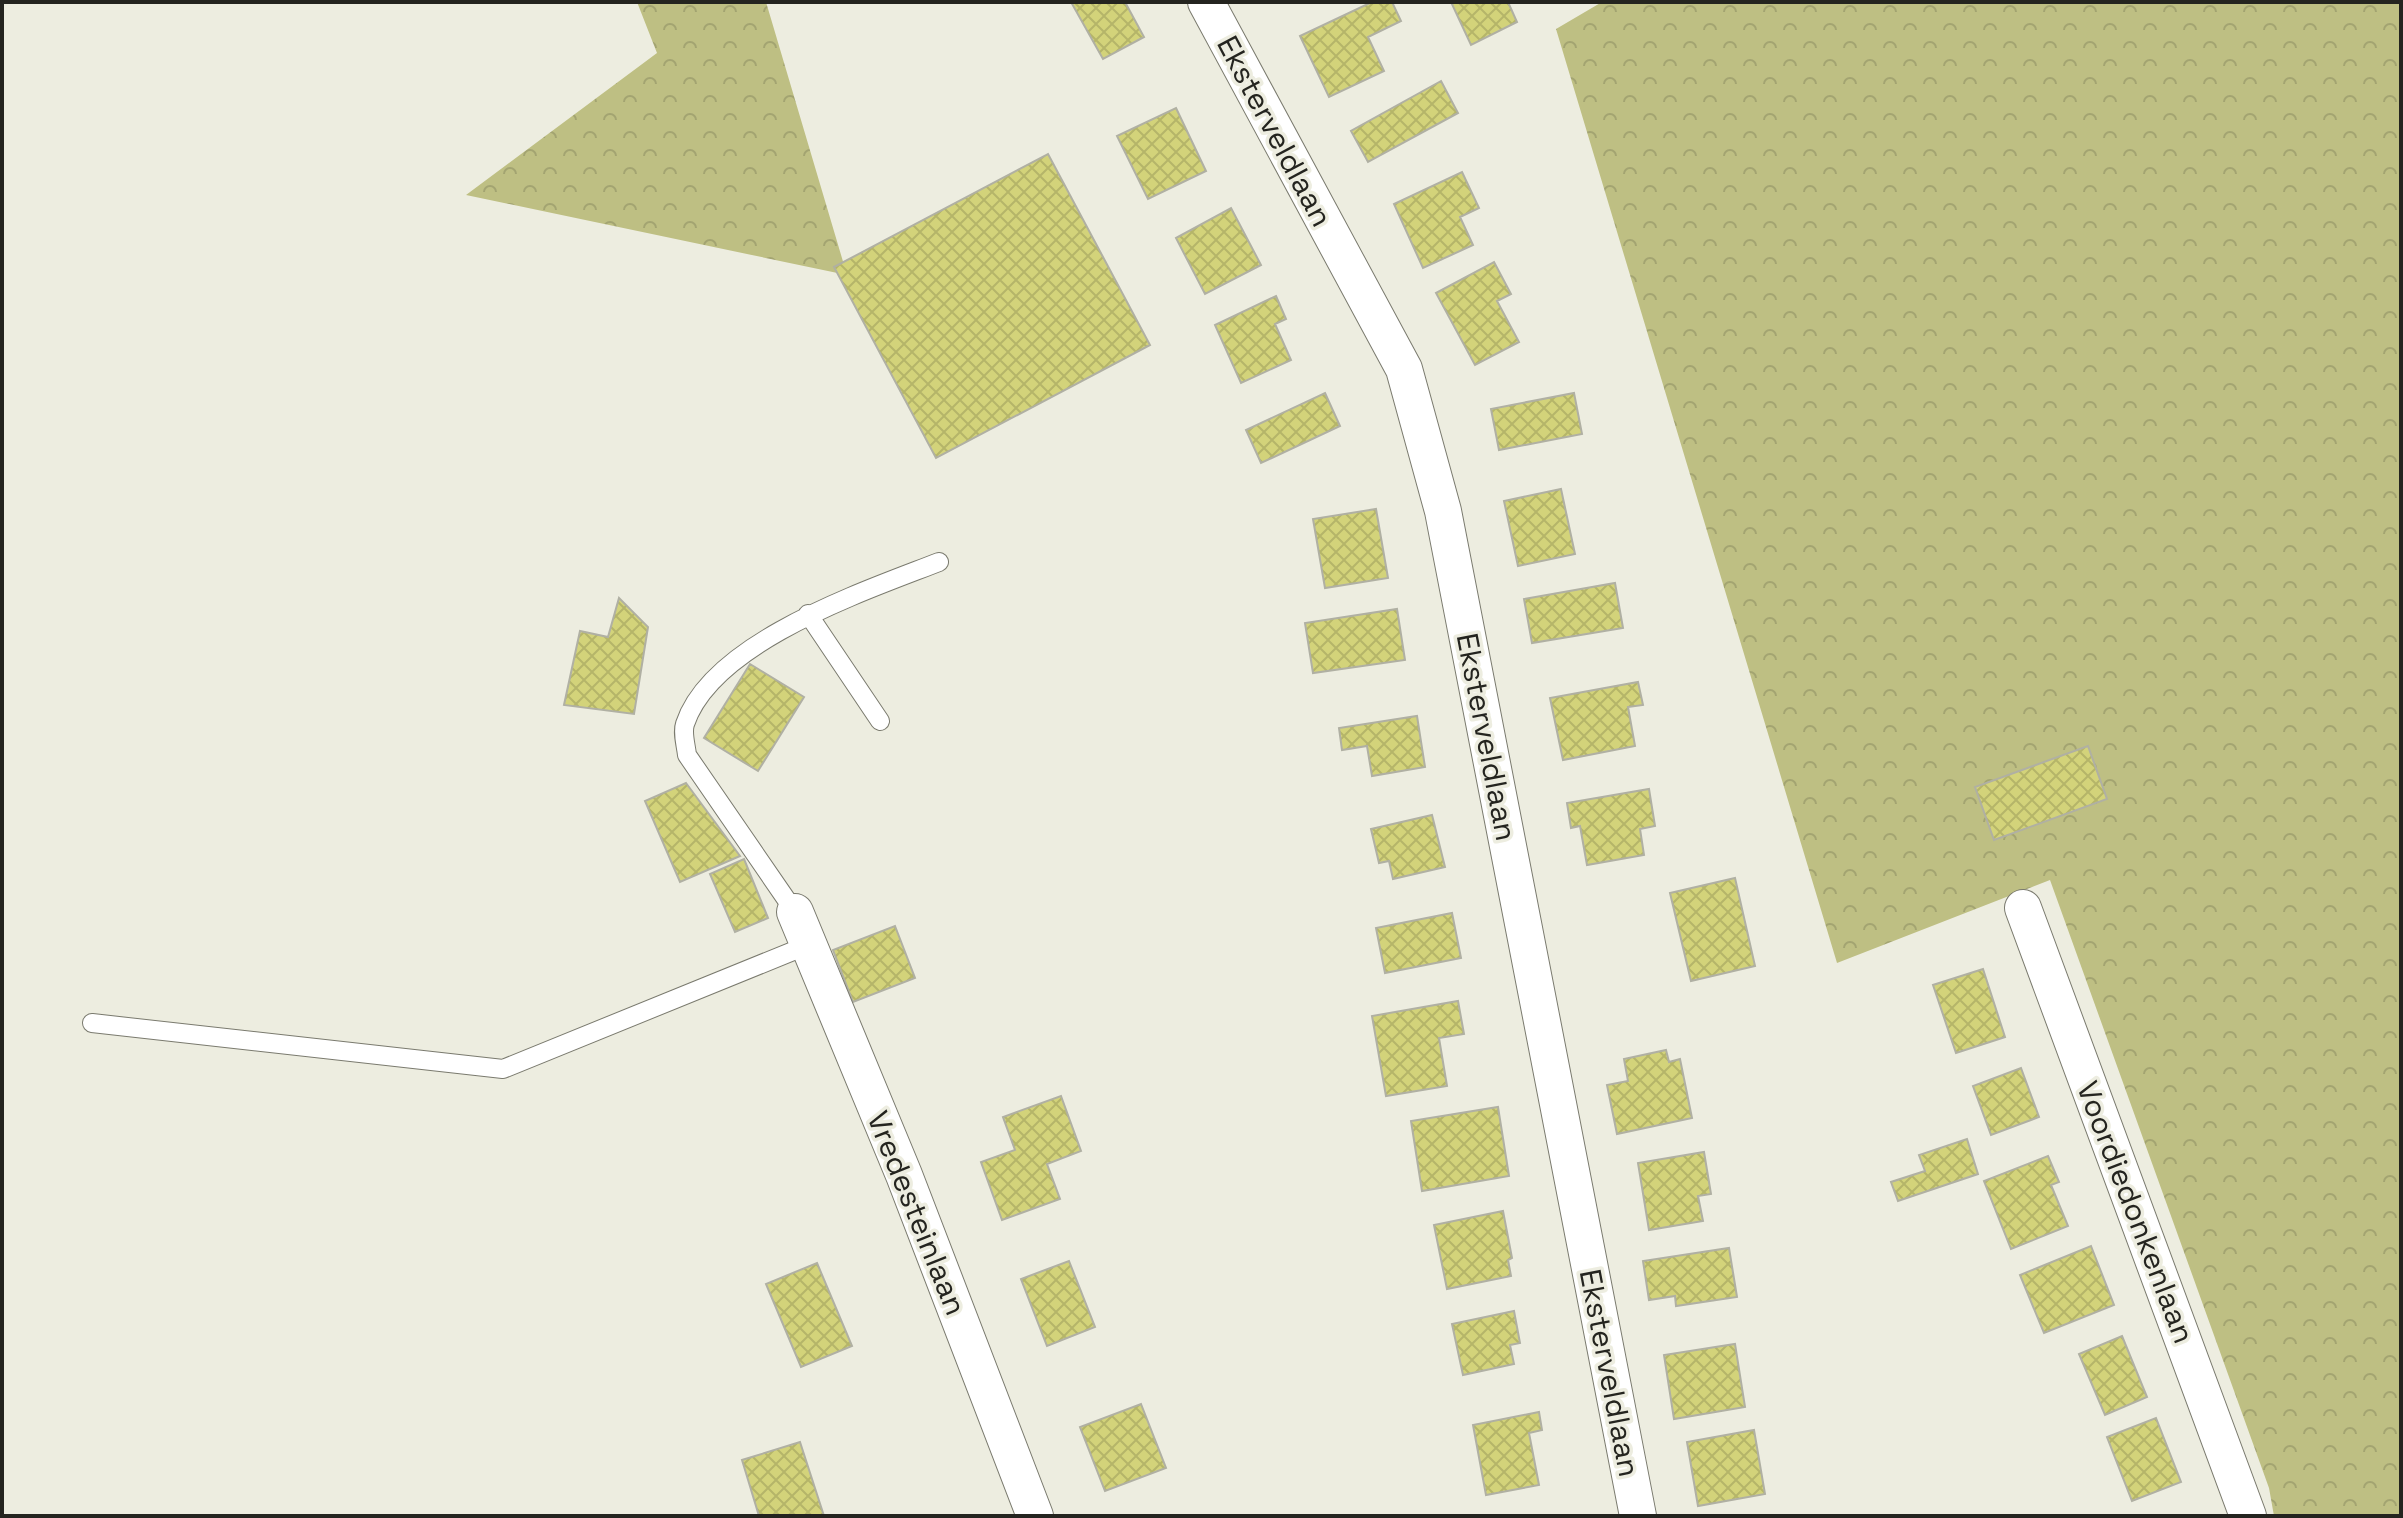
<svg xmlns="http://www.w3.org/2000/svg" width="2403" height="1518" viewBox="0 0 2403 1518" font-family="'Space Grotesk',sans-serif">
	<defs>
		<pattern id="forest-crowns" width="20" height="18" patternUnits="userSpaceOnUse" patternTransform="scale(2)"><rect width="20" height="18" fill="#bebf83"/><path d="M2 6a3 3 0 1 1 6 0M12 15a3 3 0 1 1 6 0" fill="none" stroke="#a3a471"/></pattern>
		<pattern id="building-cross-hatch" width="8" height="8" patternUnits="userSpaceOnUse" patternTransform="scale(2)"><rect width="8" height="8" fill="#d3d37a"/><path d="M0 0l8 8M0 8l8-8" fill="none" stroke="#b5b569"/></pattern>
	</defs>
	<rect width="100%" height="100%" fill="#edede0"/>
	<path fill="url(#forest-crowns)" d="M637 2H766L847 275 466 195 657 53Z
		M1602 2H2401V1516H2274L2269 1488 2050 880 1837 963 1556 29Z"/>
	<path fill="url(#building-cross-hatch)" stroke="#b0b0a3" stroke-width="2" d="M1071 2H1125L1144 37 1103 59Z
		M1372 2H1392L1401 21 1368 37 1384 71 1329 97 1300 36Z
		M1451 2H1508L1517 22 1471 45Z
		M1441 81 1458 113 1368 162 1351 131Z
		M1176 108 1206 171 1148 199 1117 136Z
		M1048 154 1150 345 936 458 834 267Z
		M1462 172 1479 208 1460 217 1473 245 1423 268 1394 204Z
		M1231 208 1261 265 1205 294 1176 238Z
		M1494 262 1511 294 1497 301 1519 342 1475 365 1436 293Z
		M1276 296 1286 319 1275 324 1291 360 1241 383 1215 325Z
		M1325 393 1340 426 1261 463 1246 430Z
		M1574 393 1582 434 1499 450 1491 409Z
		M1561 489 1575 554 1518 566 1504 501Z
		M1376 509 1388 578 1325 588 1313 519Z
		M1615 583 1623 628 1532 643 1524 599Z
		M619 598 648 627 634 714 564 705 580 631 608 637Z
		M1397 609 1405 660 1313 673 1305 623Z
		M750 664 804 697 758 771 704 738Z
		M1638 682 1643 705 1628 707 1635 746 1563 760 1550 698Z
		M1417 716 1425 767 1372 776 1367 746 1342 750 1339 728Z
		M2088 746 2107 799 1994 840 1975 787Z
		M686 783 740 856 680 882 645 801Z
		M1649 789 1655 826 1640 829 1644 855 1587 865 1580 826 1571 828 1567 803Z
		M1432 815 1445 867 1393 879 1389 861 1379 863 1371 829Z
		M744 859 768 918 735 932 710 874Z
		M1735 878 1755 966 1691 981 1670 893Z
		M1452 913 1461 958 1385 973 1376 928Z
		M895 926 915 978 853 1002 833 950Z
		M1983 969 2005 1037 1956 1053 1933 985Z
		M1458 1001 1464 1034 1439 1038 1447 1086 1386 1096 1372 1016Z
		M1666 1050 1669 1062 1680 1059 1692 1118 1617 1134 1607 1085 1628 1081 1624 1059Z
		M2021 1068 2039 1117 1991 1135 1973 1086Z
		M1061 1096 1081 1151 1047 1164 1060 1199 1002 1220 981 1162 1015 1150 1003 1117Z
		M1498 1107 1509 1176 1422 1191 1411 1121Z
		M1967 1139 1978 1174 1898 1201 1891 1182 1925 1171 1919 1155Z
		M1704 1152 1711 1194 1698 1196 1703 1221 1649 1230 1638 1163Z
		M2048 1156 2059 1182 2051 1185 2068 1226 2011 1249 1984 1181Z
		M1503 1211 1512 1258 1508 1260 1511 1276 1447 1289 1434 1225Z
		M2091 1246 2114 1305 2044 1333 2020 1275Z
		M1729 1248 1737 1297 1676 1306 1675 1296 1649 1300 1643 1261Z
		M1069 1261 1095 1327 1047 1346 1021 1279Z
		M817 1263 852 1346 801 1367 766 1284Z
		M1514 1311 1520 1343 1510 1345 1514 1364 1463 1375 1452 1324Z
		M2122 1336 2147 1397 2105 1415 2079 1354Z
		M1735 1344 1745 1407 1674 1419 1664 1355Z
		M1141 1404 1166 1468 1105 1491 1080 1427Z
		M1539 1412 1542 1430 1529 1433 1539 1485 1486 1495 1473 1425Z
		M2156 1418 2181 1482 2132 1501 2107 1437Z
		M1754 1430 1765 1494 1698 1506 1687 1442Z
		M800 1442 824 1516H759L742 1460Z"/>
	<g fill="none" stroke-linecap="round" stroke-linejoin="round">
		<g stroke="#7a7a6e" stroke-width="20">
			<path id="service" d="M808 614 880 721
				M795 912 687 755C686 745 682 733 685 724 712 642 865 591 939 562
				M92 1023 503 1069 808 945"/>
		</g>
		<g stroke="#7a7a6e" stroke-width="38">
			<path id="minor" d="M1206 2 1404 369 1443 511 1638 1516
				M2023 908 2248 1516
				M795 912 904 1175 1035 1516"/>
		</g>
		<use href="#service" stroke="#fff" stroke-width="18"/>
		<use href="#minor" stroke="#fff" stroke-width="36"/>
	</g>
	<g text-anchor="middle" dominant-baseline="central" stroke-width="7" stroke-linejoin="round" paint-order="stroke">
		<g font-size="30" fill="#24241f" stroke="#edede0">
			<text transform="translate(1275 131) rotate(62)">Eksterveldlaan</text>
			<text transform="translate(1487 737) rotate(79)">Eksterveldlaan</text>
			<text transform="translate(2136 1212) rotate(69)">Voordiedonkenlaan</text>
			<text transform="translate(917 1213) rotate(68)">Vredesteinlaan</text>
			<text transform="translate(1610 1373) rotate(79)">Eksterveldlaan</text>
		</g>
	</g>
	<rect width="2403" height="1518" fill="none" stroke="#24241f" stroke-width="8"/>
</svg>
